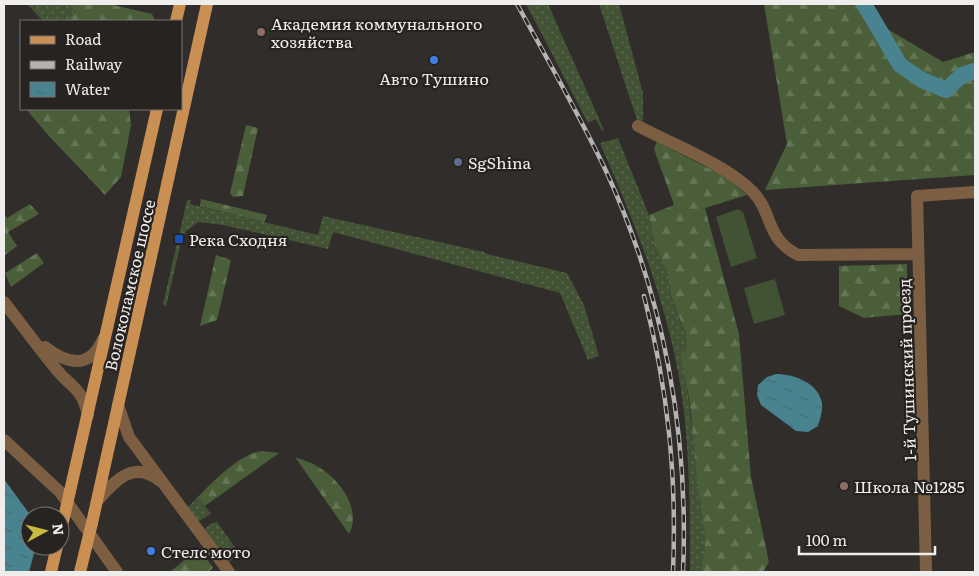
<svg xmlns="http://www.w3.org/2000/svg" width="979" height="576" viewBox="0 0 979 576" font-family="Literata,serif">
	<defs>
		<pattern id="grass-dots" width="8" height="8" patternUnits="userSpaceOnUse" patternTransform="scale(1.25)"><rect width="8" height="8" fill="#425234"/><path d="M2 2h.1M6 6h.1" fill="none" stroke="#5e6b52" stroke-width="1.8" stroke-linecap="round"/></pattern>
		<pattern id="forest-firs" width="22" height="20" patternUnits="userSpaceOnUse" patternTransform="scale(1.25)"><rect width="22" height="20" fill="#4a5f39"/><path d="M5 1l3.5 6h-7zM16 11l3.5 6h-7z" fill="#647656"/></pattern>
		<pattern id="water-ripples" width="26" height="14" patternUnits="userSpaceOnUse" patternTransform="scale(1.25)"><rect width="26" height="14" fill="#498390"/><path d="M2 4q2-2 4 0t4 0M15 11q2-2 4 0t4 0" fill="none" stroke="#496b73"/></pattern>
	</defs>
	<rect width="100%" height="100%" fill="#302d2a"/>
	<path fill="url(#grass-dots)" d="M27 4H69L74 13 66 21H43Z
		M526 4H548L604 130 602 131 596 119 588 123Z
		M599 4H619L643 93V120L638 123Z
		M618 138 649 215 655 245 668 275 671 297 687 337V348L680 356 686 377 691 421 695 432 696 471 706 538 702 570 704 572H690C690 501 690 427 675 357 659 282 630 212 600 143Z
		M187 200H191L190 204 318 235 323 216 484 252 487 254 567 273 584 305 599 356 588 360 560 293 333 232 328 249 223 225 199 222 186 231 181 242 166 307 163 304Z
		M198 497 211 514 197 522 187 508Z
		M217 522 239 553 229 562 204 530 210 524Z"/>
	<path fill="url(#forest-firs)" d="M69 4H109L152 14 155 21H66L74 13Z
		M764 4H865L869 18 943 62 975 52V175L765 190 787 144Z
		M26 109H129L131 125 121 177 105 195 49 136Z
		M246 125 258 128 243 196 233 197 230 193Z
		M657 142 726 177 747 195 705 208 739 334 751 477 769 562 763 572H704L702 570C702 559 706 547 705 536 703 515 698 493 696 472 693 433 691 394 680 356L687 348V337L671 296 668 275 655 245 649 215 674 205 654 149Z
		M201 199 267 215 264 222 200 206Z
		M30 204 39 214 8 232 17 246 4 256V213L7 218Z
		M37 253 44 263 11 287 5 273Z
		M216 255 231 260 217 320 200 326Z
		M907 264V314L864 318 839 306V266Z
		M262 451 279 453 205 506 198 497C212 482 241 453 262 451Z
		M295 457C303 460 313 463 320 468 340 480 362 510 349 534Z
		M199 548 213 568 208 572H170Z"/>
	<path fill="#425234" d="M738 209 743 212 757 258 731 267 716 217Z
		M775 279 785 315 754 324 744 288Z"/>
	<path fill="url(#water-ripples)" d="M776 374C793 374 818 382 822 403 823 410 820 419 818 426L808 432 796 431 761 405 757 395 758 385 767 377Z
		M4 479 31 516 30 546H53L73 572H4Z"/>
	<path fill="#302d2a" d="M36 546H56L76 572H29Z"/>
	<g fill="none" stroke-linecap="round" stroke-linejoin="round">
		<path stroke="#498390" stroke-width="16" d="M864 4 900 65 922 80 946 90 962 75 975 71"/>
		<path stroke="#7c5f43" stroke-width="12" d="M638 126C674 145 723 163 752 191 774 213 764 237 798 255L918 254
			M4 302C21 324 38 347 56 369 72 389 81 386 88 415
			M45 347C67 364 90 370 103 339
			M118 405 129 437 229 572
			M4 440 60 492 117 572
			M98 500C115 481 134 459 160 481
			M926 572 917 196 975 192"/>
		<path stroke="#ca8f53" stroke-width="12" d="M176 21 180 4
			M70 491 157 109
			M92 523 207 4
			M51 572 57 546"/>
		<g stroke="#b6b4b2" stroke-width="4.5">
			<path id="rail" d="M517 4C547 59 579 114 606 171 664 297 689 434 683 572
				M644 296C668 389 677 476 673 572"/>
		</g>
		<use href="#rail" stroke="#262320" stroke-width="2.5" stroke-dasharray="8" stroke-linecap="butt"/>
		<path stroke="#ca8f53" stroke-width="12" d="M60 535 70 491
			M80 572 92 523"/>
	</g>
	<g fill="#8d6e63" stroke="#262320" stroke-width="2">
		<circle cx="261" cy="32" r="5"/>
		<circle cx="844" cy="486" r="5"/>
	</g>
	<g fill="#3f7fe0" stroke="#262320" stroke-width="2">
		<circle cx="434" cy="60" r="5"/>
		<circle cx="151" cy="551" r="5"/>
	</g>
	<circle fill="#5c6f8a" stroke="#262320" stroke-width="2" cx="458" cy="162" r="5"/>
	<rect fill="#1a4fb4" stroke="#262320" stroke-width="2" x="174" y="234" width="10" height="10" rx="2.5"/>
	<g text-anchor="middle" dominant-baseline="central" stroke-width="4.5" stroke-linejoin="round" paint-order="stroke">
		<g font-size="16" fill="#f0eeec" stroke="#262320" text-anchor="start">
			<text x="271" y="23">Академия коммунального<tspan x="271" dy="18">хозяйства</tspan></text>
			<text x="434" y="78" text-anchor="middle">Авто Тушино</text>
			<text x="468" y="162">SgShina</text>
			<text x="189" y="239">Река Сходня</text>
			<text x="854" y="486">Школа №1285</text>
			<text x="161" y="551">Стелс мото</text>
		</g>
		<g font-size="16" fill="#f0eeec" stroke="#262320">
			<text transform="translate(129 285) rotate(-77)">Волоколамское шоссе</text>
			<text transform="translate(906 370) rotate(-92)">1-й Тушинский проезд</text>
		</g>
	</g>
	<rect width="979" height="576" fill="none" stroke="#f0eeec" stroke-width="10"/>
	<rect x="20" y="20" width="162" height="90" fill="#262320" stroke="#777472"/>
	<rect x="30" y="36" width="25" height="8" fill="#ca8f53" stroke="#777472"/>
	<text x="65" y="45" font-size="15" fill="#f0eeec">Road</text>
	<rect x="30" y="61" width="25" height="8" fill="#b6b4b2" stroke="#777472"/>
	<text x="65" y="70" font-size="15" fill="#f0eeec">Railway</text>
	<rect x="30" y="82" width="25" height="15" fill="url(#water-ripples)" stroke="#777472"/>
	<text x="65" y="95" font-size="15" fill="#f0eeec">Water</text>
	<g transform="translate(45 531) rotate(83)"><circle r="24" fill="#262320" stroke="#777472"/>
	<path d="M0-4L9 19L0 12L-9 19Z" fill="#c9bb3b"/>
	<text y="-8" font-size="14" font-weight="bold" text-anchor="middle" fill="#f0eeec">N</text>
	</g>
	<path d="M799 546v8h136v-8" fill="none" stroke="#f0eeec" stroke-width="2.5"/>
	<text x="806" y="546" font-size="15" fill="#f0eeec" stroke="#262320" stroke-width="4" paint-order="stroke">100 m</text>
</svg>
